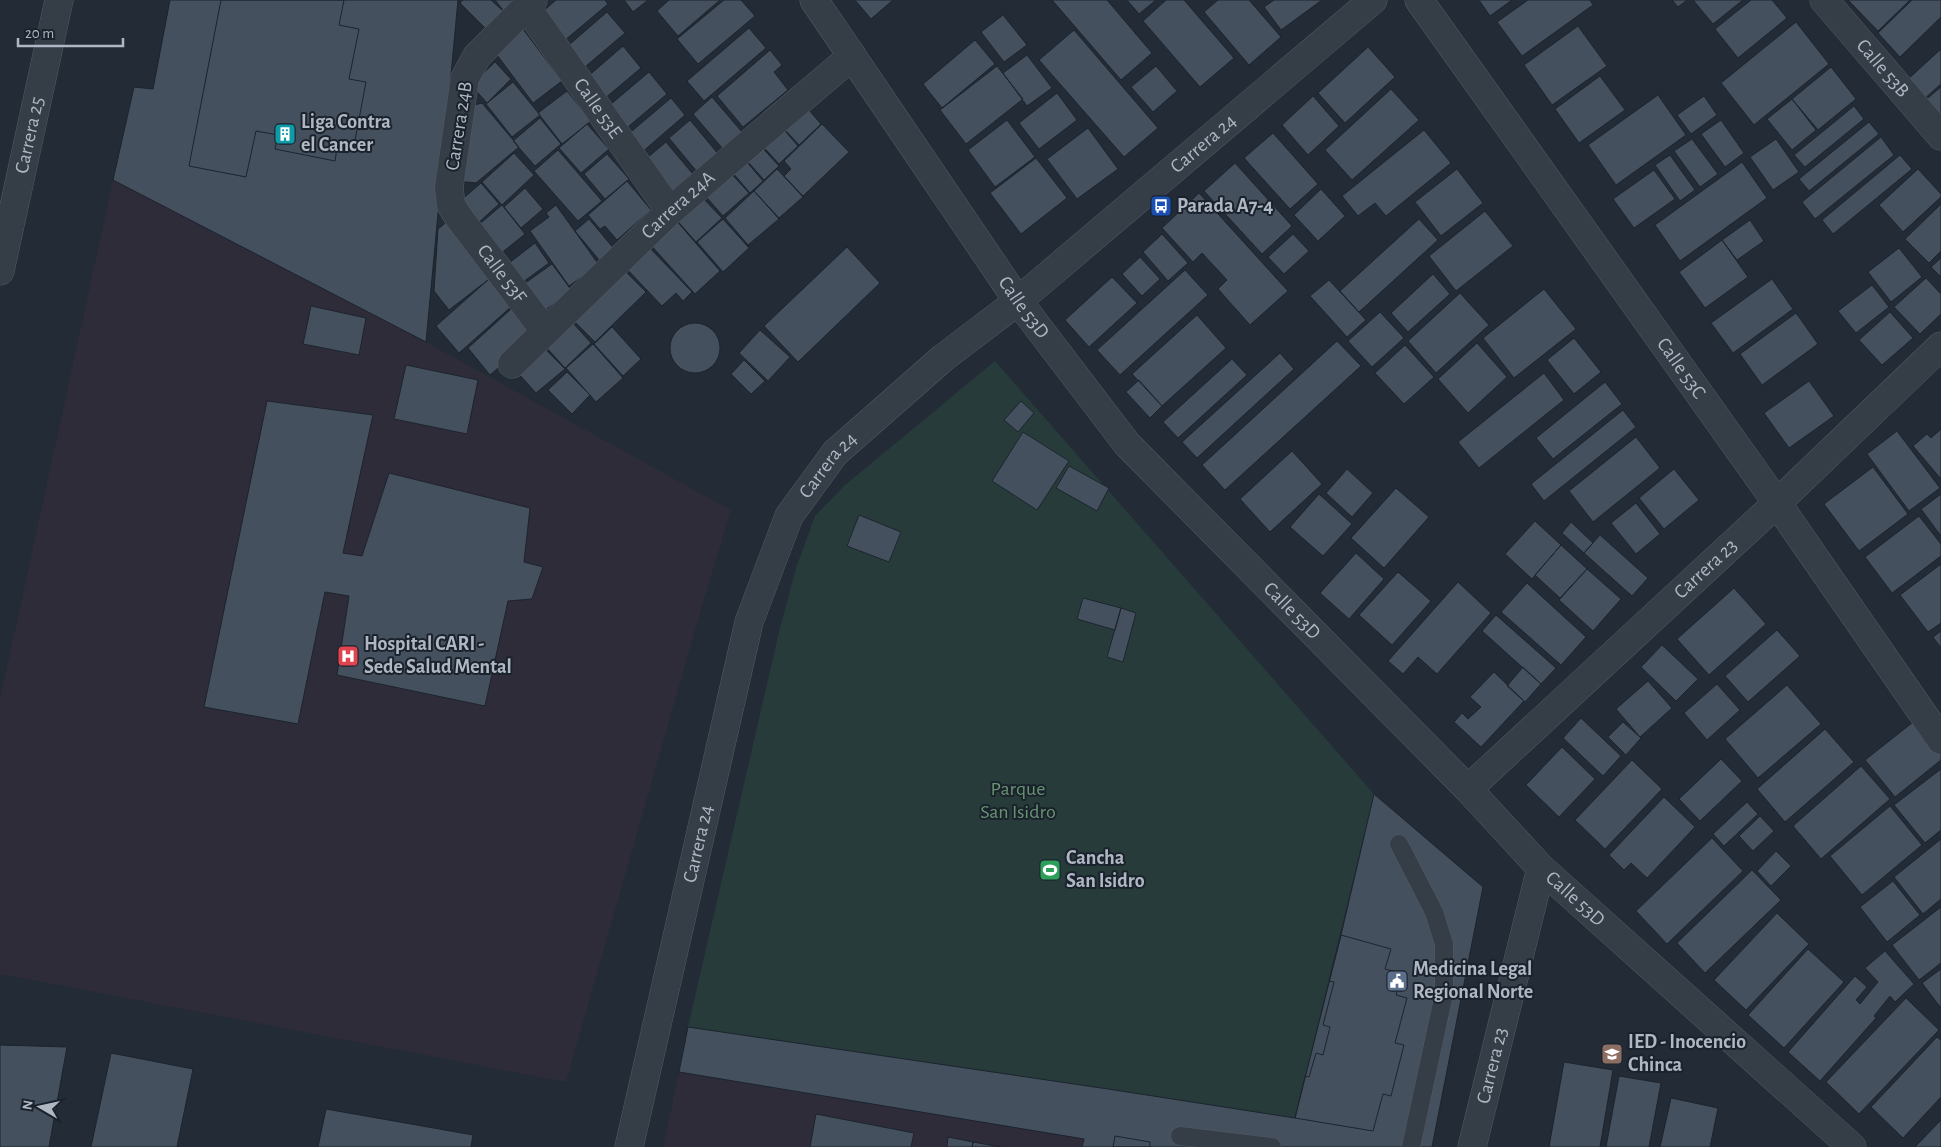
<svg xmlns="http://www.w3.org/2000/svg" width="1941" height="1147" viewBox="0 0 1941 1147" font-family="'Alegreya Sans',sans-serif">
	<rect width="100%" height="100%" fill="#222b36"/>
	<path fill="#2e2c39" d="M113 180 426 342 731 510 700 613 566 1082 0 974V699Z
		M679 1072 1084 1139 1082 1147H663Z"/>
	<path fill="#283b3b" d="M995 361 1374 794 1295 1118 688 1027 779 632 796 568 815 516 845 485Z"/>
	<path fill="#45505e" stroke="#1c242e" d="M170 0H458L426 342 113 180 134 87 153 89Z
		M221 0H344L339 25 359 29 349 79 366 82 353 151 337 148 335 161 275 149 278 135 256 131 246 177 189 166Z
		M463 0H491L503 11 485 28 460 3Z
		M495 0H513L503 10Z
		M556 0H605L608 4 564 41 541 13Z
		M624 0H648L633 12Z
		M669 0H720L678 36 657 11Z
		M724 0H741L755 16 698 64 677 39Z
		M855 0H893L871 19Z
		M1052 0H1107L1152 53 1121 80Z
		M1127 0H1156L1139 14Z
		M1166 0H1184L1234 58 1200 87 1143 21Z
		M1218 0H1249L1281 37 1249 65 1204 12Z
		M1274 0H1322L1281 30 1264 7Z
		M1479 0H1512L1490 16Z
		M1528 0H1590L1593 5 1522 56 1497 22Z
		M1672 0H1687L1678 7Z
		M1693 0H1743L1713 24Z
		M1751 0H1772L1787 18 1738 58 1715 29Z
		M1848 0H1910L1878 31Z
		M1912 0H1941V17L1900 57 1878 33Z
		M607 12 625 33 579 72 562 51Z
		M1003 15 1027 45 1004 62 981 32Z
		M1796 22 1829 64 1754 125 1721 83Z
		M1578 26 1607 66 1552 105 1524 65Z
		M749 28 766 48 704 101 687 81Z
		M523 29 562 81 533 103 494 51Z
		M1074 30 1158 128 1124 157 1039 60Z
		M975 40 995 64 942 108 923 84Z
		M623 46 641 68 604 99 586 78Z
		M1368 47 1395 77 1345 123 1318 93Z
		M1941 49V84L1923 100 1906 81Z
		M770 50 782 65 774 72 788 90 743 127 717 96Z
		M1027 55 1052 88 1027 106 1003 73Z
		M495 62 511 79 487 103 471 85Z
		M997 66 1023 99 966 144 940 110Z
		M1156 66 1177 91 1153 112 1131 87Z
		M1831 67 1856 99 1818 130 1792 99Z
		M649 72 667 94 622 132 604 110Z
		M1600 76 1625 110 1579 143 1555 109Z
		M513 82 540 115 512 137 486 104Z
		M1941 87V122L1923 102Z
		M1391 89 1419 120 1352 180 1325 150Z
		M567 91 591 121 562 144 538 113Z
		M1057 93 1077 120 1039 149 1019 123Z
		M1658 95 1686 135 1616 185 1588 145Z
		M1313 96 1339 126 1308 155 1282 125Z
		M1704 96 1717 115 1691 134 1677 115Z
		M712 97 742 132 723 149 693 114Z
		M671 98 685 115 641 153 626 136Z
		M1792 99 1816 130 1792 150 1767 119Z
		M801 101 821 124 799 145 778 122Z
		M482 103 519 147 476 183 457 181 467 107Z
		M1854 106 1864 119 1805 167 1794 155Z
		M540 118 561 144 535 166 513 141Z
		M690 120 719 155 698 173 669 138Z
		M1007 120 1035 157 995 187 968 150Z
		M1721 120 1744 153 1725 167 1701 134Z
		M1869 122 1879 134 1809 191 1799 179Z
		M587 124 609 149 581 173 559 148Z
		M779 124 798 146 779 164 759 142Z
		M822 124 849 152 803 196 784 176 791 169 784 161Z
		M1088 128 1118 169 1077 199 1047 159Z
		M1424 130 1451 163 1386 216 1375 203 1358 216 1342 196Z
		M1273 133 1318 184 1290 209 1244 158Z
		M1881 137 1894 155 1815 219 1802 202Z
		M1692 139 1718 174 1700 187 1674 151Z
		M1776 139 1799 172 1773 190 1750 157Z
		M756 141 779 166 764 180 742 155Z
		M666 142 697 179 673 200 641 163Z
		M558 150 602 201 578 221 534 171Z
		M514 153 534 175 502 205 482 182Z
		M607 154 629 179 605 199 584 174Z
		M740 154 763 181 750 193 727 166Z
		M1670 155 1695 190 1680 201 1655 165Z
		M1900 155 1912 169 1833 234 1822 220Z
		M1036 158 1067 198 1021 234 990 193Z
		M1742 162 1767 198 1680 261 1655 225Z
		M1235 163 1292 226 1262 254 1204 191Z
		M727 169 749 193 723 216 702 192Z
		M777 169 803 197 779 218 754 191Z
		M1457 169 1483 203 1441 236 1415 202Z
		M1918 169 1941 194V197L1903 232 1879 205Z
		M1654 170 1675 199 1634 228 1613 199Z
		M627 181 651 210 617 240 605 226 600 229 588 215Z
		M481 183 499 204 477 224 459 202Z
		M525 188 543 209 521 228 504 207Z
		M1321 189 1345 216 1318 241 1294 215Z
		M754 191 779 219 748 245 725 218Z
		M1199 193 1288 291 1250 325 1218 289 1227 280 1202 253 1193 262 1162 228Z
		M699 194 722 218 696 242 674 217Z
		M1941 204V251L1929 263 1905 239Z
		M502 205 525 234 499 255 476 227Z
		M556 205 599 265 569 286 530 231 549 217 546 213Z
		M1485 211 1513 246 1456 291 1429 256Z
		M674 218 720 271 695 294 648 242Z
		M589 219 615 250 600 261 575 231Z
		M723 219 749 248 723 272 697 242Z
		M1419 219 1438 240 1359 312 1340 291Z
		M449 220 493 276 449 310 434 291 438 229Z
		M1750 220 1764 241 1737 260 1722 240Z
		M1162 234 1188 263 1168 281 1143 252Z
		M1293 234 1309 251 1284 274 1268 257Z
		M1722 240 1748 277 1705 308 1679 272Z
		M535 243 549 263 523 282 509 263Z
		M648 246 692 292 683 301 676 293 662 306 625 267Z
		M847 247 880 283 798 362 764 326Z
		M1899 248 1922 277 1891 302 1868 272Z
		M1140 257 1160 279 1142 296 1122 274Z
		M1941 258V277L1931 267Z
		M552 264 572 291 544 311 524 284Z
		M624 270 646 292 595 342 573 320Z
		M1185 270 1208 295 1120 375 1097 350Z
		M1433 274 1450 294 1408 332 1391 313Z
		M1112 277 1137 303 1089 347 1065 320Z
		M1926 278 1941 294V314L1920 334 1894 307Z
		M489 279 512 306 459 353 436 326Z
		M1772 279 1793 309 1733 353 1711 323Z
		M1329 280 1366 320 1347 337 1310 296Z
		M1872 285 1889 307 1856 333 1838 311Z
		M1544 289 1576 329 1514 378 1483 338Z
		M1460 293 1489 325 1436 373 1408 341Z
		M311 306 366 318 359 355 303 344Z
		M511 309 535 336 490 375 468 348Z
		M1380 312 1404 338 1372 367 1348 341Z
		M1890 312 1913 338 1882 365 1859 340Z
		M1796 313 1818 344 1762 385 1740 354Z
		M1197 315 1226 348 1162 406 1132 374Z
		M572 322 591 343 565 368 546 347Z
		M670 348a25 25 0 1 1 50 0a25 25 0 1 1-50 0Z
		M612 327 641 359 623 376 594 344Z
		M760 330 790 357 768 381 739 353Z
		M1574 338 1601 372 1574 394 1547 360Z
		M1337 341 1361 366 1225 490 1202 465Z
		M1477 343 1507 377 1468 413 1438 379Z
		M593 344 623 378 596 402 566 368Z
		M1405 345 1434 377 1404 404 1375 373Z
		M545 349 565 369 536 393 518 373Z
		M1280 353 1294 369 1197 458 1182 442Z
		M1232 359 1247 375 1178 438 1163 422Z
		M744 360 765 381 751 394 731 374Z
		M406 365 478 380 467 434 394 419Z
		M567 372 590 395 572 414 548 390Z
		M1544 373 1564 400 1479 468 1458 442Z
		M1139 380 1162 406 1150 418 1126 392Z
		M1809 381 1834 416 1789 448 1764 413Z
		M1605 382 1622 404 1553 459 1536 438Z
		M267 401 373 415 343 553 362 556 389 473 530 508 524 562 543 567 532 599 508 601 485 706 337 675 349 596 325 592 298 724 204 707Z
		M1021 401 1034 413 1018 432 1004 420Z
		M1623 410 1636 427 1544 501 1531 484Z
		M1941 429V479L1913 446 1927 434 1931 438Z
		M1897 431 1940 488 1909 511 1867 454Z
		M1023 432 1069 461 1037 510 992 481Z
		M1636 437 1660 468 1593 522 1569 491Z
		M1292 451 1322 484 1270 532 1240 499Z
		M1069 466 1109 488 1097 511 1056 488Z
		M1873 467 1908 514 1859 551 1824 504Z
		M1347 469 1373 493 1352 517 1326 493Z
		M1674 469 1699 500 1664 529 1639 498Z
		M1396 488 1429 517 1384 568 1351 538Z
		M1319 494 1352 524 1323 556 1290 527Z
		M1941 494V536L1921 509Z
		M1636 503 1660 534 1636 554 1611 523Z
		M859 515 901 532 889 562 847 546Z
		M1919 516 1941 544V556L1892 593 1865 557Z
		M1535 521 1561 545 1532 579 1505 554Z
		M1571 522 1593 543 1584 553 1562 533Z
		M1600 535 1648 578 1632 596 1584 553Z
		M1561 545 1587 569 1560 598 1535 575Z
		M1356 553 1384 579 1349 619 1320 593Z
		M1941 564V623L1928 632 1900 595Z
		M1587 569 1621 599 1593 631 1559 600Z
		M1398 572 1431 601 1392 645 1359 615Z
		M1458 582 1491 613 1437 674 1418 657 1403 674 1388 661Z
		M1527 583 1586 637 1561 665 1501 612Z
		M1734 588 1766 624 1709 675 1677 639Z
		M1083 598 1121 608 1115 630 1077 619Z
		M1121 608 1136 613 1123 662 1107 657Z
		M1496 615 1556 668 1541 684 1482 631Z
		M1777 630 1800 656 1748 702 1725 676Z
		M1941 631V648L1933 637Z
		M1662 645 1698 679 1676 701 1641 667Z
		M1523 667 1541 684 1525 702 1507 686Z
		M1494 672 1524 701 1481 747 1454 722 1462 713 1468 719 1481 707 1470 697Z
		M1648 681 1672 708 1640 737 1616 709Z
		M1717 684 1740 710 1707 740 1684 713Z
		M1787 685 1821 724 1758 778 1725 739Z
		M1581 718 1621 756 1603 776 1563 738Z
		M1917 719 1941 750V760L1895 797 1865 760Z
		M1623 722 1641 738 1626 755 1608 737Z
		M1825 729 1854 762 1785 822 1757 789Z
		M1562 747 1595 779 1559 817 1526 785Z
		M1721 759 1742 781 1700 821 1679 799Z
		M1632 760 1662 789 1605 849 1575 820Z
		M1861 766 1890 799 1821 859 1793 826Z
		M1941 769V830L1925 843 1894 805Z
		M1374 794 1483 887 1432 1147H1082L1084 1139 679 1072 688 1027 1108 1089 1295 1118 1341 935Z
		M1664 797 1695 827 1647 878 1631 863 1624 870 1609 855Z
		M1747 802 1758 814 1724 846 1713 834Z
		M1890 806 1922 845 1862 895 1830 856Z
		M1760 816 1774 831 1753 851 1739 836Z
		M1712 838 1743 871 1667 944 1636 911Z
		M1941 839V899L1923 914 1894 877Z
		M1776 851 1791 866 1771 886 1757 871Z
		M1752 870 1781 900 1705 973 1677 943Z
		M1893 881 1920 915 1887 942 1860 907Z
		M1941 907V963L1919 980 1892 945Z
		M1777 913 1809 944 1746 1010 1714 980Z
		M1341 935 1391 949 1385 969 1402 973 1396 995 1407 998 1395 1043 1404 1045 1391 1096 1383 1094 1373 1131 1295 1118 1305 1076 1309 1077 1316 1053 1323 1055 1330 1027 1323 1025 1334 982 1329 981Z
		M1808 949 1844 982 1784 1048 1748 1015Z
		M1885 951 1914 984 1895 1002 1890 996 1874 1016 1876 1018 1820 1081 1788 1052 1855 976 1867 987 1856 1000 1860 1004 1878 982 1865 968Z
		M1941 969V1008L1922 983Z
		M1906 998 1939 1030 1859 1114 1826 1082Z
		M1937 1037 1941 1040V1097L1903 1138 1871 1107Z
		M0 1045 67 1047 49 1147H0Z
		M111 1053 193 1069 177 1147H91Z
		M1564 1062 1613 1070 1600 1147H1549Z
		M1619 1076 1661 1083 1649 1147H1606Z
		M1671 1098 1718 1108 1710 1147H1660Z
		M326 1109 473 1135 471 1147H318Z
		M816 1114 914 1133 911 1147H810Z
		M1941 1120V1147H1915Z
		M1115 1136 1150 1142V1147H1113Z
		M948 1137 973 1142 972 1147H947Z
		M973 1142 1001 1147H972Z"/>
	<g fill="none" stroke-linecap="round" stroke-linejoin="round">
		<g stroke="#535a65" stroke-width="19">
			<path id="service" d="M1399 844 1434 912 1444 944V994L1411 1147
				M1180 1136 1272 1147"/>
		</g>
		<g stroke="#535a65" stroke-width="29">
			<g id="minor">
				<path id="s1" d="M533 0 477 56 465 78 449 187 451 205 457 215 545 331"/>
				<path id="s2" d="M814 0 1018 301 1127 444 1468 789"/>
				<path id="s3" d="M1419 0 1777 503 1941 740"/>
				<path id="s4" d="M1824 0 1941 136"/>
				<path id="s5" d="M526 6 670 211"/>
				<path id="s6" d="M512 364 670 211 852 56"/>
				<path id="s7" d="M1541 868 1852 1147"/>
			</g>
		</g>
		<g stroke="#535a65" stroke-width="29">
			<g id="tertiary">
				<path id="s8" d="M0 271 59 0"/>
				<path id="s9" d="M629 1147 749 622 789 516 835 453 943 358 1018 301 1373 0"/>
				<path id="s10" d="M1472 1147 1541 868 1468 789 1777 503 1941 346"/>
			</g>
		</g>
		<use href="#service" stroke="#353d47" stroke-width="18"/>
		<use href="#minor" stroke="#353d47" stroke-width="28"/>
		<use href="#tertiary" stroke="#353d47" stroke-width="28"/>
	</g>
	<defs>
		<g id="building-square" transform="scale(1.125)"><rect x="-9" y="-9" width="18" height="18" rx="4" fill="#0f9aa8" stroke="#1a222c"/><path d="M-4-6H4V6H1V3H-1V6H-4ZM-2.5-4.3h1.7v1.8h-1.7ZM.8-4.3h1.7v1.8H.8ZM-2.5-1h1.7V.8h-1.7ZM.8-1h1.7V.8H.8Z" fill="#fff"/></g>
		<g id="bus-square" transform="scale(1.125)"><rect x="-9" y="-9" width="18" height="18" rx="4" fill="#1a4fb4" stroke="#1a222c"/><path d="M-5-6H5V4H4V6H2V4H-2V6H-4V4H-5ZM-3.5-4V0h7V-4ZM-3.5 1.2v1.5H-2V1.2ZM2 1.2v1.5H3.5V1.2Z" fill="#fff"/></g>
		<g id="hospital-square" transform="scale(1.125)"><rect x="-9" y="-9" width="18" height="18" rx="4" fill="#e0444e" stroke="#1a222c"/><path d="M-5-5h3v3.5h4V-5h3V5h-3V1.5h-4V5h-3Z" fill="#fff"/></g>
		<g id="stadium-square" transform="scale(1.125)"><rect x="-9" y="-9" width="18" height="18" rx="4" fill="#2e9e5b" stroke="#1a222c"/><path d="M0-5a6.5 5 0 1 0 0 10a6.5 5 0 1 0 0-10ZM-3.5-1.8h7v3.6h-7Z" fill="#fff"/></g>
		<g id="civic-square" transform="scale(1.125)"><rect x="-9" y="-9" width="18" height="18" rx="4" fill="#5c6f8a" stroke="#1a222c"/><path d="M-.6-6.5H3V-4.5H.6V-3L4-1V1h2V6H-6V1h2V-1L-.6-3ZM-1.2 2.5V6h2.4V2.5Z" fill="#fff"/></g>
		<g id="school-square" transform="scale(1.125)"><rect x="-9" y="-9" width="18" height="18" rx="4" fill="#8d6e63" stroke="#1a222c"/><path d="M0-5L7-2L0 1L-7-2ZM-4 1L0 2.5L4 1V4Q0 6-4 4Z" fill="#fff"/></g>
	</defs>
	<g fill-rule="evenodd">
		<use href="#building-square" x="285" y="134"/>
		<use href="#bus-square" x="1161" y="206"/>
		<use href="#hospital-square" x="348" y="656"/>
		<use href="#stadium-square" x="1050" y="870"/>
		<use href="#civic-square" x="1397" y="981"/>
		<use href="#school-square" x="1612" y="1054"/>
	</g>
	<g text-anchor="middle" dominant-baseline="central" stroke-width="4" stroke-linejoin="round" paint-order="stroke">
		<g font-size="20" fill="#b0b7c4" stroke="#1a222c">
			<text stroke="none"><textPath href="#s4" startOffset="90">Calle 53B</textPath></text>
			<text stroke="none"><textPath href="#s5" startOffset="125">Calle 53E</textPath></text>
			<text transform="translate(459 126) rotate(-81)">Carrera 24B</text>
			<text stroke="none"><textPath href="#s8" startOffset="139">Carrera 25</textPath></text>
			<text stroke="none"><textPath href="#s9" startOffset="1211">Carrera 24</textPath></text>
			<text stroke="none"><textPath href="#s6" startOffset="230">Carrera 24A</textPath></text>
			<text stroke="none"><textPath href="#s1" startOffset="318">Calle 53F</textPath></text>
			<text stroke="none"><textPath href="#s2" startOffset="372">Calle 53D</textPath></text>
			<text stroke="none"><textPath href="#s3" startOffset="452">Calle 53C</textPath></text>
			<text stroke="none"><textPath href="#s9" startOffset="716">Carrera 24</textPath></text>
			<text stroke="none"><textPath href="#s10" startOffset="719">Carrera 23</textPath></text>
			<text stroke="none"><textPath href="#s2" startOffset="778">Calle 53D</textPath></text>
			<text stroke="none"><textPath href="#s9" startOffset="311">Carrera 24</textPath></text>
			<text stroke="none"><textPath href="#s7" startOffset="46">Calle 53D</textPath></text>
			<text stroke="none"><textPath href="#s10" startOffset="84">Carrera 23</textPath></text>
		</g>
		<g font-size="20" font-weight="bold" fill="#b0b7c4" stroke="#1a222c" text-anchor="start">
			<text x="301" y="122">Liga Contra<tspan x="301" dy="23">el Cancer</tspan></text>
			<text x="1177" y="206">Parada A7-4</text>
			<text x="364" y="644">Hospital CARI -<tspan x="364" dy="23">Sede Salud Mental</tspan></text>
			<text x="1066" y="858">Cancha<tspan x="1066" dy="23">San Isidro</tspan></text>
			<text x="1413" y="969">Medicina Legal<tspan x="1413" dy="23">Regional Norte</tspan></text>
			<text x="1628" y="1042">IED - Inocencio<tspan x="1628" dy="23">Chinca</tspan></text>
		</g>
		<g font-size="20" fill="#689372" stroke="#1a222c">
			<text x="1018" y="789">Parque<tspan x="1018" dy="23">San Isidro</tspan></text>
		</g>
	</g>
	<g transform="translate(40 1107) rotate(279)" stroke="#1a222c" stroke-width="4" paint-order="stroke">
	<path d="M0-4L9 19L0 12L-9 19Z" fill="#b0b7c4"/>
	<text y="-8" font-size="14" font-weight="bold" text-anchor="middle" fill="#b0b7c4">N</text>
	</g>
	<path d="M18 38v8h105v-8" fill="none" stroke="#b0b7c4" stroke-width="2.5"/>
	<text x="25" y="38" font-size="15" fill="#b0b7c4" stroke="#1a222c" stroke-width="4" paint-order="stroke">20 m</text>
</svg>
